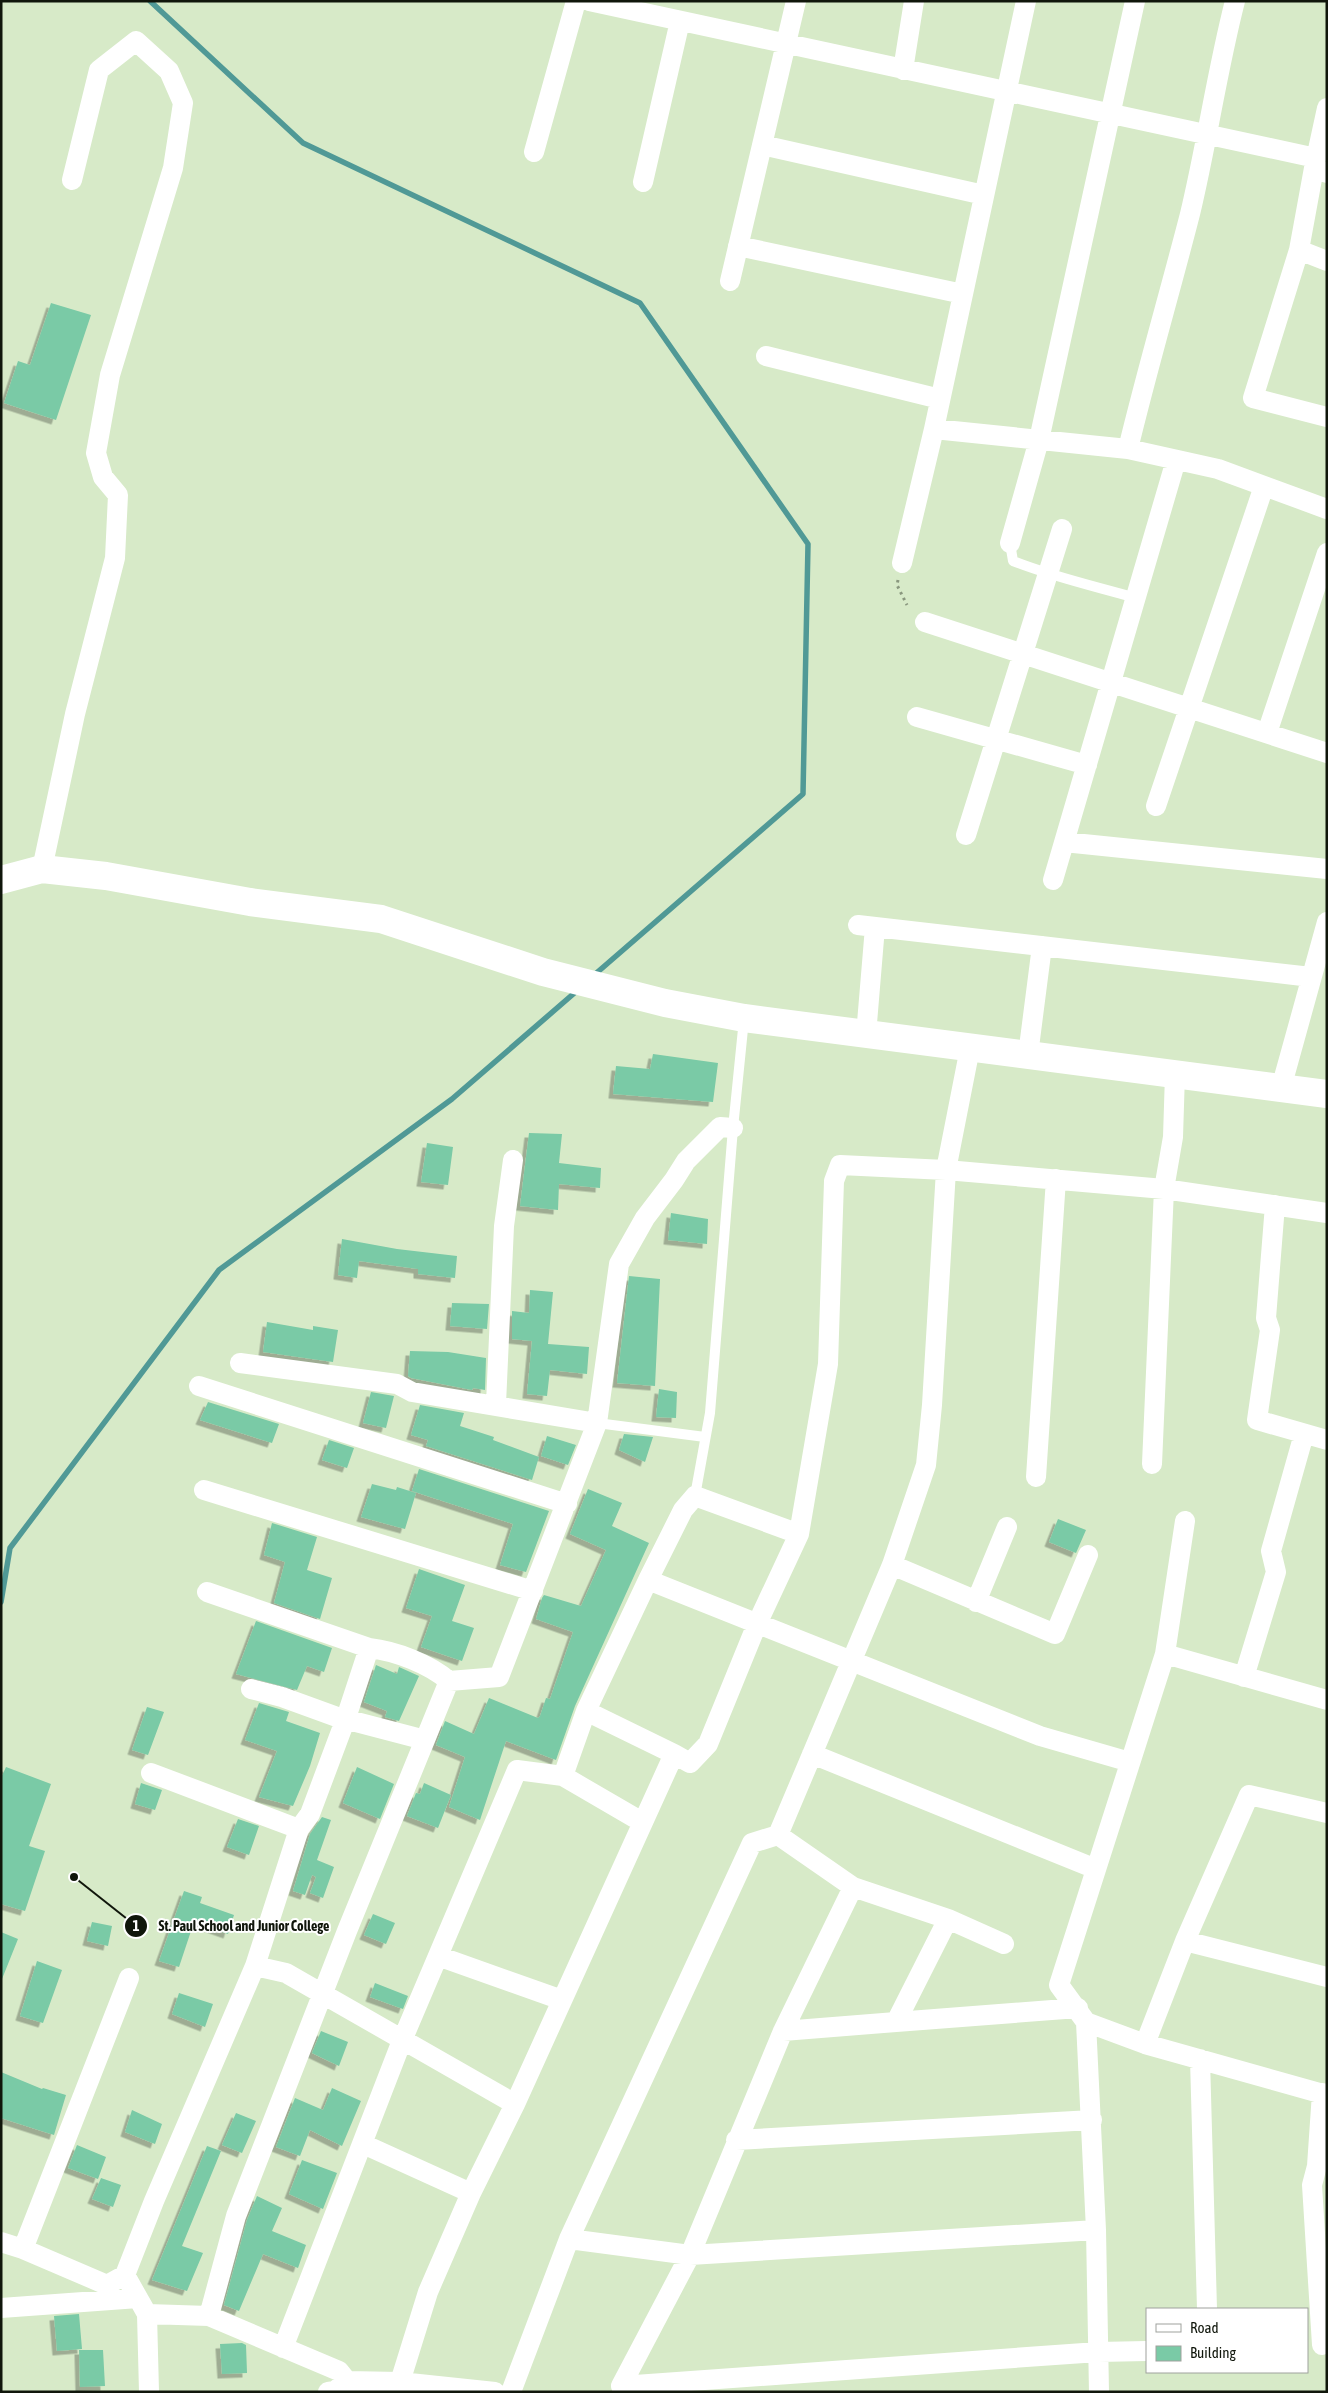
<svg xmlns="http://www.w3.org/2000/svg" width="1328" height="2393" viewBox="0 0 1328 2393" font-family="'Asap Condensed',sans-serif">
	<defs>
		<filter id="shadow"><feDropShadow dx="-4.5" dy="4.5" stdDeviation="0" flood-color="#0004"/></filter>
	</defs>
	<rect width="100%" height="100%" fill="#d7eac8"/>
	<g fill="none" stroke-linecap="round" stroke-linejoin="round">
		<path stroke="#509996" stroke-width="5.5" d="M150 1 303 143 640 303 808 544 803 794 593 976
			M1 1602 10 1548 219 1270 452 1099 579 989"/>
	</g>
	<path fill="#7acaa6" filter="url(#shadow)" d="M51 303 91 315 56 420 4 403 18 361 30 365Z
		M653 1054 718 1063 713 1102 613 1094 616 1066 650 1069Z
		M529 1133 562 1134 559 1163 601 1168 600 1188 559 1184 558 1210 520 1206Z
		M427 1143 453 1147 448 1185 421 1182Z
		M671 1213 708 1219 707 1244 668 1240Z
		M342 1239 397 1249 457 1256 455 1278 418 1274V1269L359 1261 357 1278 338 1275Z
		M629 1276 660 1279 655 1386 617 1383Z
		M530 1290 553 1292 548 1344 589 1347 587 1374 550 1370 547 1396 527 1394 532 1341 512 1339V1311L529 1313Z
		M452 1303 489 1304 487 1329 450 1326Z
		M267 1322 313 1330V1326L338 1330 333 1362 263 1352Z
		M410 1351 448 1352 486 1358 485 1390 473 1388 472 1390 411 1378 408 1376Z
		M659 1389 677 1392 676 1418 656 1417Z
		M371 1392 394 1396 386 1428 363 1423Z
		M208 1402 279 1424 272 1443 200 1420Z
		M420 1405 464 1413 460 1426 494 1437 493 1440 539 1457 532 1480 426 1446 428 1440 411 1435Z
		M624 1434 653 1437 645 1462 619 1450Z
		M547 1436 576 1445 568 1465 541 1456Z
		M329 1440 354 1448 347 1468 322 1460Z
		M419 1469 549 1511 526 1572 500 1565 513 1524 412 1491Z
		M372 1484 396 1490 397 1487 416 1493 405 1529 361 1517Z
		M588 1489 622 1503 612 1526 649 1543 575 1706 556 1760 506 1741 480 1820 449 1807 465 1757 436 1745 445 1721 474 1734 489 1698 538 1718 540 1716 546 1698 550 1699 573 1632 536 1619 542 1598 544 1595 581 1606 606 1550 570 1534Z
		M1058 1519 1086 1530 1076 1553 1049 1542Z
		M272 1523 317 1537 307 1570 332 1578 320 1619 274 1603 285 1562 264 1555Z
		M419 1569 465 1585 452 1621 474 1628 462 1661 421 1647 432 1616 406 1608Z
		M256 1621 332 1648 324 1672 307 1666 297 1690 236 1674Z
		M376 1665 397 1674 399 1667 419 1676 399 1721 385 1717 387 1711 364 1702Z
		M259 1703 289 1712 286 1721 320 1733 310 1766 293 1806 259 1797 277 1751 245 1740Z
		M147 1707 164 1712 148 1755 132 1750Z
		M6 1767 51 1784 29 1846 45 1851 25 1911 1 1904V1778Z
		M357 1767 394 1784 380 1819 343 1803Z
		M141 1783 162 1790 155 1810 135 1804Z
		M424 1783 451 1795 438 1828 407 1816 416 1793 420 1794Z
		M322 1817 331 1820 317 1860 334 1867 323 1898 310 1893 316 1877 312 1875 305 1895 293 1891 310 1834Z
		M238 1819 259 1826 249 1855 227 1847Z
		M184 1891 202 1897 200 1903 234 1915 228 1934 194 1922 179 1967 159 1961Z
		M373 1914 395 1923 386 1944 364 1935Z
		M92 1922 112 1926 108 1946 87 1941Z
		M1 1932 18 1939 2 1979H1Z
		M37 1961 62 1970 43 2023 20 2016Z
		M375 1983 408 1996 403 2009 370 1997Z
		M179 1993 213 2004 205 2027 172 2014Z
		M321 2031 348 2042 339 2066 312 2053Z
		M1 2072 42 2089 43 2088 66 2095 54 2135 1 2118Z
		M332 2088 361 2101 342 2146 310 2130 300 2156 276 2147 295 2098 323 2110Z
		M132 2110 162 2124 155 2144 125 2132Z
		M236 2113 256 2121 242 2153 222 2145Z
		M77 2145 106 2157 98 2179 68 2168Z
		M207 2146 221 2151 182 2246 203 2253 187 2291 152 2280Z
		M302 2160 337 2173 323 2209 289 2194Z
		M101 2178 121 2185 113 2207 92 2199Z
		M257 2196 282 2208 272 2231 306 2245 298 2268 263 2254 239 2311 224 2305 247 2220Z
		M79 2314 82 2349 57 2351 54 2316Z
		M242 2343 246 2345 247 2373 222 2374 220 2344Z
		M79 2350H103L105 2386 80 2387Z"/>
	<g fill="none" stroke-linecap="round" stroke-linejoin="round">
		<path stroke="#89977e" stroke-width="3" stroke-dasharray="2.5 4" stroke-linecap="butt" d="M898 580 897 585 907 605"/>
		<path stroke="#fff" stroke-width="10" d="M1010 543 1013 561C1053 577 1094 586 1136 598
			M597 1423 705 1437
			M695 1496 710 1413 733 1128 744 1019"/>
		<path stroke="#fff" stroke-width="20" d="M589 1 1316 158
			M1235 1C1217 71 1207 143 1190 214 1170 292 1147 370 1128 449L1218 469 1327 509
			M903 70 914 1
			M762 145 984 195
			M534 152 576 1
			M1314 168 1327 108
			M1327 173 1314 168 1299 250 1327 261
			M643 182 680 21
			M738 246 963 294
			M1299 250 1253 398 1327 417
			M730 281 796 1
			M766 356 940 399
			M934 429 1128 449
			M1010 543 1039 440 1135 1
			M902 563 934 429 1026 1
			M925 622 1327 753
			M917 717 1087 765
			M1267 733 1327 553
			M1156 806 1264 486
			M966 835 1062 529
			M1064 842 1327 869
			M42 869 75 714 115 558 118 495 103 477 96 453 110 375 173 168 183 103 169 71 136 41 99 70 72 180
			M1053 880 1176 460
			M858 925 1311 977
			M866 1035 875 927
			M1028 1055 1042 946
			M1281 1088 1327 922
			M1275 1205 1266 1318 1270 1330 1257 1420 1327 1440
			M240 1363 397 1384 412 1392 597 1423
			M199 1386 567 1504
			M496 1404 504 1226 513 1160
			M1152 1464 1164 1189 1173 1137 1175 1074
			M1036 1477 1056 1179
			M204 1490 533 1591
			M892 1565 1055 1634 1088 1555
			M648 1580 683 1510 695 1496 799 1534
			M207 1592 369 1648C396 1651 429 1664 449 1681L499 1677 597 1423 619 1264 645 1218 674 1180 686 1161 720 1127 733 1128
			M976 1602 1007 1527
			M1165 1654 1185 1521
			M1244 1677 1276 1572 1271 1551 1304 1434
			M251 1689 282 1697 337 1717 425 1740
			M674 1754 690 1763 708 1744 757 1624 799 1534 828 1364 834 1181 840 1165 946 1170 1164 1189 1327 1213
			M812 1754 1096 1869
			M151 1773 299 1829
			M563 1776 586 1711
			M778 1835 892 1565 926 1465 932 1405 946 1170 970 1048
			M853 1887 778 1835 752 1843 569 2239 690 2255 1096 2230
			M948 1919 1004 1944
			M1185 1941 1327 1977
			M438 1956 562 2000
			M255 1966 299 1829 310 1814 346 1718 369 1648
			M1078 2008 896 2022 948 1919 853 1887 783 2031 690 2255 621 2386 1098 2352 1147 2351
			M1086 2022 1145 2044 1327 2095
			M783 2031 896 2022
			M1145 2044 1185 1941 1249 1795 1327 1813
			M1200 2059 1207 2309
			M1322 2093 1317 2166 1312 2185 1322 2345
			M736 2140 1092 2120
			M363 2144 471 2193
			M1 2242 23 2249 107 2285 125 2275
			M23 2249 129 1978
			M1 2308 138 2298
			M147 2314 209 2316 339 2371 347 2381
			M209 2316 236 2216 347 1931 449 1681
			M283 2348 401 2043 517 1770 563 1776 642 1822
			M400 2382 428 2292 471 2193 515 2104
			M149 2392 147 2314 125 2275 154 2201 255 1966 286 1973 515 2104 674 1754 586 1711 648 1580 1040 1736 1130 1762
			M328 2392 335 2391 347 2381 400 2382 495 2392
			M511 2392 569 2239
			M1099 2392 1096 2230 1086 2022 1059 1985 1165 1654 1327 1700"/>
		<path stroke="#fff" stroke-width="28" d="M1 880 42 869 106 876 250 902 381 919 543 972 665 1003 744 1018 1327 1094"/>
	</g>
	<path fill="none" stroke="#10160b" stroke-width="2" d="M74 1877L136 1926"/>
	<g fill="#10160b" stroke="#fff" stroke-width="2">
		<circle cx="74" cy="1877" r="5"/>
		<circle cx="136" cy="1926" r="12"/>
	</g>
	<g font-size="15" text-anchor="middle" font-weight="bold" fill="#fff">
		<text x="136" y="1931">1</text>
	</g>
	<g font-size="14" text-anchor="middle" font-weight="bold" fill="#10160b" stroke="#fff" stroke-width="4" stroke-linejoin="round" paint-order="stroke">
		<text x="244" y="1931">St. Paul School and Junior College</text>
	</g>
	<rect width="1328" height="2393" fill="none" stroke="#10160b" stroke-width="5"/>
	<rect x="1146" y="2308" width="162" height="65" fill="#ffffff" stroke="#9fa29d"/>
	<rect x="1156" y="2324" width="25" height="8" fill="#ffffff" stroke="#9fa29d"/>
	<text x="1190" y="2333" font-size="15" fill="#10160b">Road</text>
	<rect x="1156" y="2346" width="25" height="15" fill="#7acaa6" stroke="#9fa29d"/>
	<text x="1190" y="2358" font-size="15" fill="#10160b">Building</text>
</svg>
